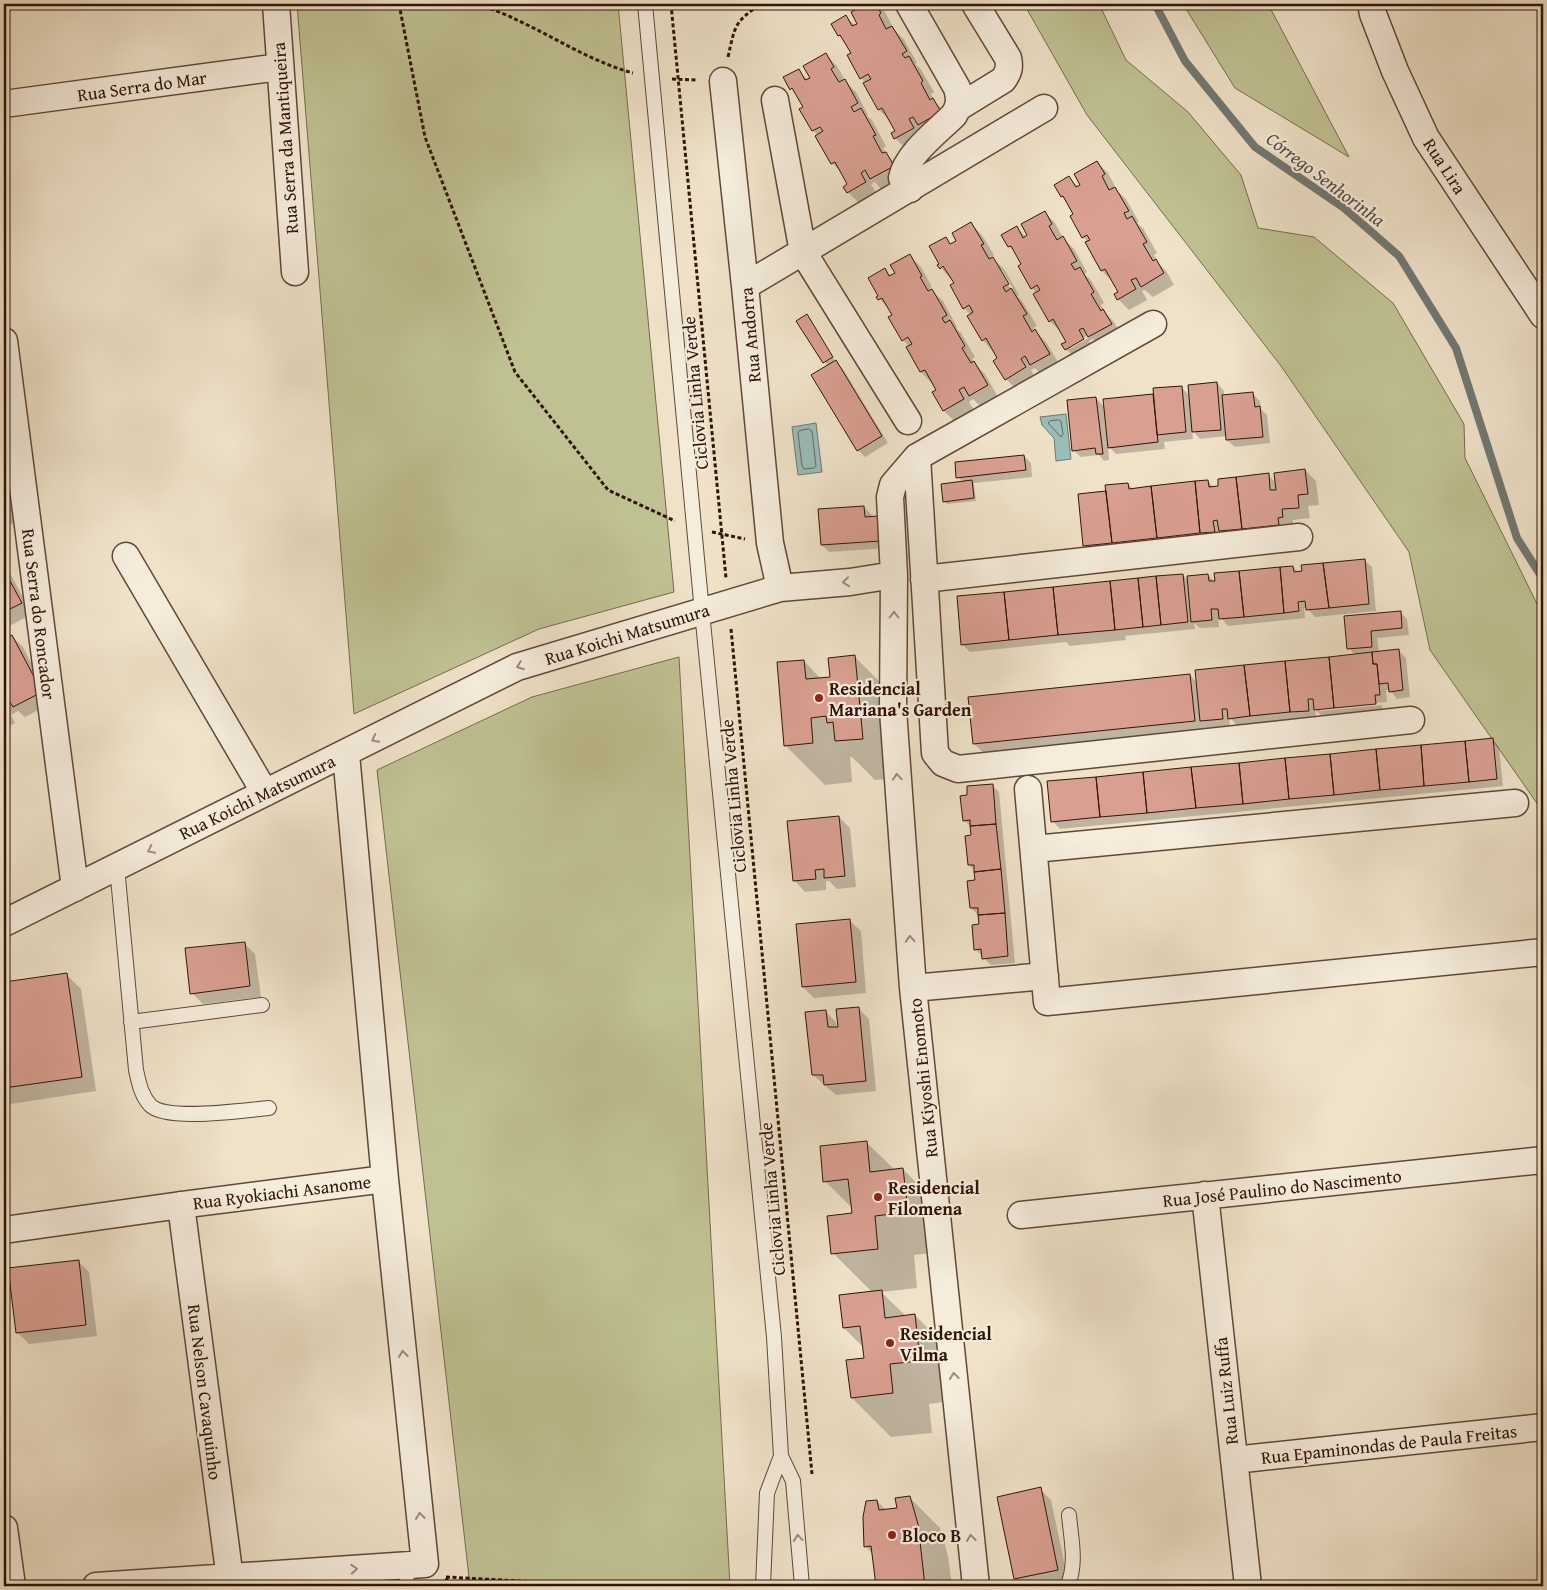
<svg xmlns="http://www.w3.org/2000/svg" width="1547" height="1590" viewBox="0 0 1547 1590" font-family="'Gentium Book Plus',serif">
	<rect width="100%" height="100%" fill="#efe2c9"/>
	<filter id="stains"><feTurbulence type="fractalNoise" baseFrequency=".004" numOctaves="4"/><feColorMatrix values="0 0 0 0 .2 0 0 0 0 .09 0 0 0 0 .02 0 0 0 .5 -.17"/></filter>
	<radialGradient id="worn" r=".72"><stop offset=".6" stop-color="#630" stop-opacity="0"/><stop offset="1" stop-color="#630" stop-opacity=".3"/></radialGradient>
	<path fill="#c0c192" stroke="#786a4e" d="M297 4H618L674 592 539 629 354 714Z
		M1024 4H1099L1126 60 1188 112 1241 175 1258 228 1314 237 1393 303 1464 424 1465 458 1543 616V812L1430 650 1409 552 1281 366 1087 115Z
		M1183 4H1268L1349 157 1235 88Z
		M679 657 730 1586H470L377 770 532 697Z"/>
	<path fill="#9abdb9" stroke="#707973" d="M1066 414 1071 459 1056 461 1054 438 1042 425 1040 417Z
		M816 423 822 472 798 475 792 427Z"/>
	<path fill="#0003" fill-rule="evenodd" d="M869 4H876L885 12 892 25 890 26 903 38 917 63 915 64 920 68 934 92 931 94 936 103 944 111 906 149 895 138 897 131 891 121 879 110 865 84 866 83 861 78 849 56 852 54 846 42 839 35 846 17 856 26 859 25 852 13Z
		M826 55 837 66 844 78 843 79 856 92 868 115 867 116 872 120 886 146 883 148 887 155 896 164 904 178 882 190 875 182 871 184 876 193 859 203 848 192 849 185 843 174 832 163 818 136 813 130 805 108 785 78 798 70 808 80 811 78Z
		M1097 162 1108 173 1115 186 1113 187 1126 199 1139 222 1137 223 1143 228 1157 253 1154 255 1158 263 1167 272 1174 285 1153 297 1145 290 1142 291 1147 300 1129 310 1118 299 1120 292 1113 282 1102 271 1086 243 1088 242 1083 237 1075 215 1068 203 1062 196 1069 178 1078 187Z
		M1044 212 1055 223 1062 236H1061L1074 249 1087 272 1084 274 1091 280 1104 303 1101 305 1106 313 1114 322 1122 335 1100 347 1093 339 1089 341 1094 350 1077 360 1066 349 1067 342 1061 332 1050 321 1037 294 1032 288 1023 265 1016 253 1009 246 1017 228 1026 237ZM1089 334 1090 337 1071 348V345Z
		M971 224 982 235 994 255 991 257 1004 269 1019 295 1017 296 1022 301 1037 326 1033 328 1035 331 1046 342 1060 365 1042 375 1035 368 1031 370 1036 379 1017 390 1006 379 999 359 983 340 971 315 964 308 955 284 941 268 946 238 952 245 958 241ZM999 270H1002L1013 288 1011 290Z
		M909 255 921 267 932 287 930 288 931 290 943 301 957 327 956 328 961 333 975 357 972 359 974 363 985 374 998 397 981 407 973 399 969 402 975 411 955 422 944 411 933 393 938 390 921 372 910 347 903 340 894 315 878 297 885 270 891 276 896 273Z
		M810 319 835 361 843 369 888 443 865 457 858 450 828 366 798 321Z
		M1217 383 1224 391V396L1253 394 1260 401 1261 409 1267 415 1270 443 1235 447 1227 440V436L1200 439 1192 430 1193 439 1164 442 1165 449 1116 454 1108 446 1109 460 1104 461 1099 455 1081 457 1073 450 1096 398 1105 408 1104 400 1154 395 1181 387 1190 396Z
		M1024 456 1031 463 1032 477 974 483 976 501 947 504 944 501 963 482 958 477Z
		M1305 470 1316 481 1319 505 1308 506 1310 518 1293 520V528L1227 538 1220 531 1221 539 1091 552 1084 545 1108 492 1128 484 1133 489 1208 481 1214 488 1268 475 1276 483Z
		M4 494 18 521 4 528Z
		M864 507 871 514 887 548 829 552 822 545Z
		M1364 560 1372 567 1376 611 1315 617 1307 608H1304L1305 618 1228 626 1221 618 1220 616H1218L1219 627 1200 628 1194 623 1195 629 1125 636 1126 640 1070 646 1066 642 970 652 963 645 1183 575 1189 581 1208 575 1217 584 1293 567 1299 573Z
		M4 562 32 614 4 629Z
		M1400 612 1407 619 1409 635 1377 638 1379 653 1399 651 1406 658 1410 697 1397 699 1390 690H1386L1387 702 1320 708V711L1382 705V711L1322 716 1315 709 1316 717 1237 725 1229 717 1230 726 1208 728 1209 735 989 758 974 744 1190 675 1197 683 1355 655 1349 648 1346 618Z
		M12 636 23 647 52 703 25 717 18 711 11 715 15 723 4 729V640Z
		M854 656 894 696 902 778 875 780 852 757H850L852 782 825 785 785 745 804 661 821 679 831 678Z
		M1492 740 1499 747 1503 786 1060 829 1053 822Z
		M992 785 999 792 1015 963 991 965 975 949 980 925 978 915 971 908 976 881 975 871 969 865 972 837V828L964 820 968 796Z
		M839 817 850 828 856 887 837 889 829 881H826V890L805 892 794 880Z
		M849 920 861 931 866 993 814 998 803 987 797 925Z
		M244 943 255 954 261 997 203 1004 192 993Z
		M66 974 81 989 96 1091 4 1105V983Z
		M858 1008 869 1019 876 1091 836 1095 813 1075 825 1011 836 1022 837 1028Z
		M866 1142 895 1170 903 1169 942 1209 947 1251 914 1255 917 1288 881 1292 906 1316 915 1315 954 1355 959 1400 929 1404 932 1433 891 1437 852 1398 865 1360 864 1348 844 1328 872 1292 833 1253 853 1214V1209L825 1181Z
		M78 1261 89 1272 97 1336 29 1344 18 1333 10 1269Z
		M1040 1489 1051 1500 1068 1580 1040 1586H1023L1015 1578Z
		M909 1497 940 1528 948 1556 952 1586H877L874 1555 866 1547 877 1501 887 1511 898 1509Z"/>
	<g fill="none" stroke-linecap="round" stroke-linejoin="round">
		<path stroke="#666861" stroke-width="1" d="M1059 420 1061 421 1063 434 1061 437 1048 423 1050 421Z
			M809 429 812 431 816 466 814 468 804 469 802 466 798 433 799 431Z"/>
		<path stroke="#707973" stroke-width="8" d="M1155 4 1185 61 1255 147 1344 208 1399 256 1456 348 1517 538 1543 579"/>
	</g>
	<path fill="#d99f91" stroke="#311409" d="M866 4H876L881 13 879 15 886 29 892 26 907 51 902 54 905 58 909 56 923 81 921 83 930 100 933 98 941 112 918 125 913 117 909 119 914 128 894 139 891 133 895 131 882 108 878 110 863 83 871 79 868 74 860 79 847 55 851 53 840 35 838 36 831 24 846 15 852 26 857 24 851 12Z
		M826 53 834 67 831 69 839 82 845 79 858 103 851 107 854 112 861 108 876 135 873 136 882 153 886 152 894 166 870 179 865 170 861 173 866 182 847 193 843 187 847 184 835 162 831 164 815 136 823 131 820 127 812 131 799 109 803 107 792 88 790 90 783 77 799 69 805 80 810 78 803 66Z
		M1097 161 1105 174 1102 176 1109 190 1115 187 1129 211 1124 213 1127 219 1132 216 1147 242 1143 244 1153 261 1156 259 1164 273 1141 287 1136 278 1131 280 1136 289 1117 300 1114 294 1118 292 1105 269 1101 271 1085 242 1090 240 1087 235 1082 238 1070 216 1073 214 1063 196 1061 197 1054 185 1069 176 1076 187 1080 185 1074 174Z
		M1045 211 1052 224 1049 226 1057 240 1063 236 1077 261 1071 264 1075 270 1080 267 1094 292 1091 294 1101 311 1103 309 1112 324 1088 337 1083 328 1079 330 1084 339 1065 350 1061 344 1066 342 1053 319 1049 322 1033 294 1040 290 1037 285 1031 289 1018 266 1021 264 1011 246 1008 247 1001 235 1017 226 1023 238 1027 235 1021 224Z
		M971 222 984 244 981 245 989 259 993 257 1009 284 1003 287 1006 292 1011 288 1027 314 1023 316 1032 332 1035 329 1050 354 1030 365 1025 356 1021 359 1026 367 1005 380 993 361 997 358 986 338 982 341 967 316 973 312 969 305 963 309 950 285 954 283 943 266 940 269 937 265 939 264 929 246 946 237 950 244 956 241 952 233Z
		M910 254 922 276 920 277 928 291 932 289 947 315 942 318 945 323 950 320 965 346 962 348 971 363 974 361 988 385 969 396 964 387 959 390 964 399 943 411 932 392 936 390 925 370 920 372 906 347 912 344 908 337 902 341 888 317 892 315 882 298 878 300 876 297 878 296 868 278 885 268 889 276 895 273 890 265Z
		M807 314 833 357 823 363 796 321Z
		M836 360 882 436 857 451 811 375Z
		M1217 382 1221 430 1192 432 1188 385Z
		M1182 386 1186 432 1157 435 1153 388Z
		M1253 392 1255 407 1260 406 1263 437 1226 440 1222 395Z
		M1153 394 1158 442 1108 448 1103 399Z
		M1096 397 1103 454H1096L1095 448 1072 451 1067 400Z
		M1024 455 1026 470 956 478 955 462Z
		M1305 469 1308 494 1298 495 1299 508 1282 509 1283 517 1278 518 1279 525 1242 529 1236 477 1269 473 1270 490H1276L1274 473Z
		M1236 477 1242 529 1219 531 1217 520 1213 521 1215 532 1200 533 1195 481 1208 480 1209 487 1218 486V479Z
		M972 480 974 498 943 502 941 484Z
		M1195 481 1200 533 1157 538 1151 486Z
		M1128 483 1129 489 1151 486 1157 538 1112 543 1105 485Z
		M1106 491 1112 543 1083 546 1078 494Z
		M864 506 865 517 878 516 880 541 821 545 818 509Z
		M1365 559 1369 604 1329 608 1323 563Z
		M1323 563 1329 608 1306 610 1305 601 1298 602 1299 611 1284 613 1280 567 1293 566 1294 572 1302 571 1301 565Z
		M1280 567 1284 613 1244 617 1239 571Z
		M4 570 22 603 4 612Z
		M1239 571 1244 617 1219 619 1218 609H1211L1212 620 1191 622 1187 576 1208 574 1209 581H1215L1214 573Z
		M1183 574 1188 622 1161 625 1156 576Z
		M1156 576 1161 625 1143 627 1138 578Z
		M1138 578 1143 627 1115 630 1110 581Z
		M1110 581 1115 630 1058 635 1053 587Z
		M1053 587 1058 635 1009 640 1004 592Z
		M1004 592 1009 640 961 645 957 596Z
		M1401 611 1402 628 1371 631 1372 647 1347 649 1344 616Z
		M12 635 42 692 13 707 8 699 4 702V639Z
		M1399 649 1403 690 1389 692 1388 683 1379 684 1377 664H1373L1372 652Z
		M1372 652 1373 664H1377L1379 684 1380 695H1375L1376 704 1334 708 1329 657Z
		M855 655 863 739 835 741 833 722 827 723 826 716 811 718 813 743 784 746 777 662 804 660 806 679 830 677 828 658Z
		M1329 657 1334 708 1314 710 1313 699H1308L1309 711 1290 712 1285 661Z
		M1285 661 1290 712 1250 716 1244 665Z
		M1244 665 1250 716 1228 719 1227 709H1222L1223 719 1200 721 1195 670Z
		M1190 674 1195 721 973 744 968 697Z
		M1493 738 1497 779 1469 782 1465 741Z
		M1465 741 1469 782 1424 786 1421 745Z
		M1421 745 1424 786 1380 790 1376 749Z
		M1376 749 1380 790 1334 795 1330 754Z
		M1330 754 1334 795 1289 799 1285 758Z
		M1285 758 1289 799 1243 804 1239 763Z
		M1239 763 1243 804 1196 808 1191 767Z
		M1191 767 1196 808 1147 813 1143 772Z
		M1143 772 1147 813 1100 817 1096 777Z
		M1096 777 1100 817 1051 822 1047 781Z
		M993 784 996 824 970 826V820L963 821 960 796 967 795V786Z
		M839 816 845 876 824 878V869L815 870 816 879 793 881 787 821Z
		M996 824 1001 869 974 872V865H968L965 836 971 835 970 826Z
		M1001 869 1005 913 978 915V908H970L967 881 975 880 974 872Z
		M1005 913 1008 956 982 959 981 949 974 950 972 925 979 924 978 915Z
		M850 919 856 982 802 987 796 924Z
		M245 942 250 986 190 994 185 948Z
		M67 973 82 1077 4 1088V982Z
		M859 1007 866 1081 824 1085 823 1075H812L805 1012 826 1010 828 1027H838L836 1009Z
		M867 1141 870 1172 903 1168 908 1212 875 1216 878 1249 831 1254 827 1216 852 1213 848 1179 823 1182 820 1146Z
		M79 1260 86 1325 16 1333 8 1268Z
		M882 1290 885 1318 915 1314 920 1361 890 1364 893 1393 851 1398 846 1360 864 1358 860 1326 843 1328 839 1295Z
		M1041 1487 1058 1570 1014 1579 997 1497Z
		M910 1496 918 1524 925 1586H876L871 1546 864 1547 863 1517 866 1501 877 1500 879 1510 897 1508 895 1498Z"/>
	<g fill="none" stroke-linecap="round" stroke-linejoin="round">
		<g stroke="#604839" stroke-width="16">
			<path id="lane" d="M645 4 702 612 774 1337 781 1456 793 1481 802 1586
				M117 867 136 1070C139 1083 141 1095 150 1105 166 1122 245 1110 269 1108
				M131 1022 262 1005
				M406 1566 407 1586
				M763 1586 767 1493 781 1456
				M1065 1586 1068 1585C1077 1562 1071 1539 1069 1515"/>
		</g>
		<g stroke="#604839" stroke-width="29">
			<path id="street" d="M276 4 295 272
				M909 4 957 88C960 99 960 105 954 115 938 131 906 155 902 178L910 189
				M1371 4 1373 14 1395 71 1426 138 1543 315
				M723 81 745 286 770 543 780 588
				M775 100 803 252 908 421
				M4 104 280 67
				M959 107 1003 80C1009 72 1010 67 1008 58L975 4
				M745 286 1044 108
				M4 341 75 888
				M917 457 935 753 943 763 958 769 1411 720
				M126 556 265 793
				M924 579 1299 537
				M1028 789 1047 1002 1543 952
				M1034 849 1515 803
				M4 923 517 667 780 588 850 582 894 575
				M913 988 1045 976
				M1205 1195 1248 1586
				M181 1205 230 1579
				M1021 1215 1543 1160
				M4 1230 181 1205 385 1179
				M1234 1460 1543 1427
				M4 1528 12 1586
				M96 1586 425 1564 385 1179 346 754
				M976 1586 913 988 893 710 894 575 890 497 893 485 917 457 1153 324"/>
		</g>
		<path stroke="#311409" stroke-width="3" stroke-dasharray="4 2.5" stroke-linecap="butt" d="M399 4 425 137 515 372 608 490 675 521
			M478 4C491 9 505 14 517 20 556 38 592 62 633 73
			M671 4 726 578
			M728 57C735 26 734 22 761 4
			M672 79 698 80
			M712 532 745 539
			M731 629 812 1474
			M446 1577 609 1586
			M446 1578 450 1586"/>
		<use href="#lane" stroke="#f5ecdc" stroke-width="14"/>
		<use href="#street" stroke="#f5ecdc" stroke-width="26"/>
	</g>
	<defs><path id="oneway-chevron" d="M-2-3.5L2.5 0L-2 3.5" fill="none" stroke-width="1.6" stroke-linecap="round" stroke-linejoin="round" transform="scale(1.25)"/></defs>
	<g stroke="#9d8b7d">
		<use href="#oneway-chevron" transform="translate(846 582) rotate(174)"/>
		<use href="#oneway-chevron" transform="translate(894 615) rotate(-90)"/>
		<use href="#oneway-chevron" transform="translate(520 666) rotate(160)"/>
		<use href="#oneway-chevron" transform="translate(375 739) rotate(153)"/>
		<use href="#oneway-chevron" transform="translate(897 777) rotate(-94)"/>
		<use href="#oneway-chevron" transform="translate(151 850) rotate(154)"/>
		<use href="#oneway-chevron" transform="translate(910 939) rotate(-94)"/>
		<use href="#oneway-chevron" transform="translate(403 1354) rotate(-96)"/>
		<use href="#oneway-chevron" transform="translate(954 1376) rotate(-96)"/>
		<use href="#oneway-chevron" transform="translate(420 1516) rotate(-96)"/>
		<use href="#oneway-chevron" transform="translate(798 1538) rotate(-95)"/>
		<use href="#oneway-chevron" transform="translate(971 1538) rotate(-96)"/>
		<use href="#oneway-chevron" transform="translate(354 1569) rotate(-4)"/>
	</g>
	<g fill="#8f2418" stroke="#f5ecdc" stroke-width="2">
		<circle cx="819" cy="698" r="5"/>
		<circle cx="878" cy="1197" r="5"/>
		<circle cx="890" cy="1343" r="5"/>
		<circle cx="892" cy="1535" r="5"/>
	</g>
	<g text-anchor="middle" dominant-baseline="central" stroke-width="4.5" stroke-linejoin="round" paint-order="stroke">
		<g font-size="18" fill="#311409" stroke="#f5ecdc">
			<text transform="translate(142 86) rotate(-8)">Rua Serra do Mar</text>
			<text transform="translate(285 138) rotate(-94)">Rua Serra da Mantiqueira</text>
			<text transform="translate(1445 166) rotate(57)">Rua Lira</text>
			<text transform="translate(750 335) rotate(-95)">Rua Andorra</text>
			<text transform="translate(695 393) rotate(-95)">Ciclovia Linha Verde</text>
			<text transform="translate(39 614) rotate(83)">Rua Serra do Roncador</text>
			<text transform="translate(627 634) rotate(-17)">Rua Koichi Matsumura</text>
			<text transform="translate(733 796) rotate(-95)">Ciclovia Linha Verde</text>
			<text transform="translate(257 797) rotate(-26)">Rua Koichi Matsumura</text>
			<text transform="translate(923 1078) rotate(-96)">Rua Kiyoshi Enomoto</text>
			<text transform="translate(1282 1188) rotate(-6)">Rua José Paulino do Nascimento</text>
			<text transform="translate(282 1192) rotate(-7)">Rua Ryokiachi Asanome</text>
			<text transform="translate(772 1199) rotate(-95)">Ciclovia Linha Verde</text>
			<text transform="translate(1226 1391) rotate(-96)">Rua Luiz Ruffa</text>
			<text transform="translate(205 1392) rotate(83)">Rua Nelson Cavaquinho</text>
			<text transform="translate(1389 1444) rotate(-6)">Rua Epaminondas de Paula Freitas</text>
		</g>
		<g font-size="18" font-weight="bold" fill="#311409" stroke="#f5ecdc" text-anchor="start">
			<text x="829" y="688">Residencial<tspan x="829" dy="21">Mariana's Garden</tspan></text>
			<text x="888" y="1187">Residencial<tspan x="888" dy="21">Filomena</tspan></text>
			<text x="900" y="1333">Residencial<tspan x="900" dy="21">Vilma</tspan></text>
			<text x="902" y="1535">Bloco B</text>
		</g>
		<g font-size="19" font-style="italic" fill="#564f47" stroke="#f5ecdc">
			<text transform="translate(1326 179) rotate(37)">Córrego Senhorinha</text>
		</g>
	</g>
	<rect width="1547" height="1590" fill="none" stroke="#efe2c9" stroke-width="20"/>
	<rect x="5" y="5" width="1537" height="1580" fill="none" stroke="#311409" stroke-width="2.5"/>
	<rect x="10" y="10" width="1527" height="1570" fill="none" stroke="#311409"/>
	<rect width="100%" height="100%" filter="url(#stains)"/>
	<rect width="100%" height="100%" fill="url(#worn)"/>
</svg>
